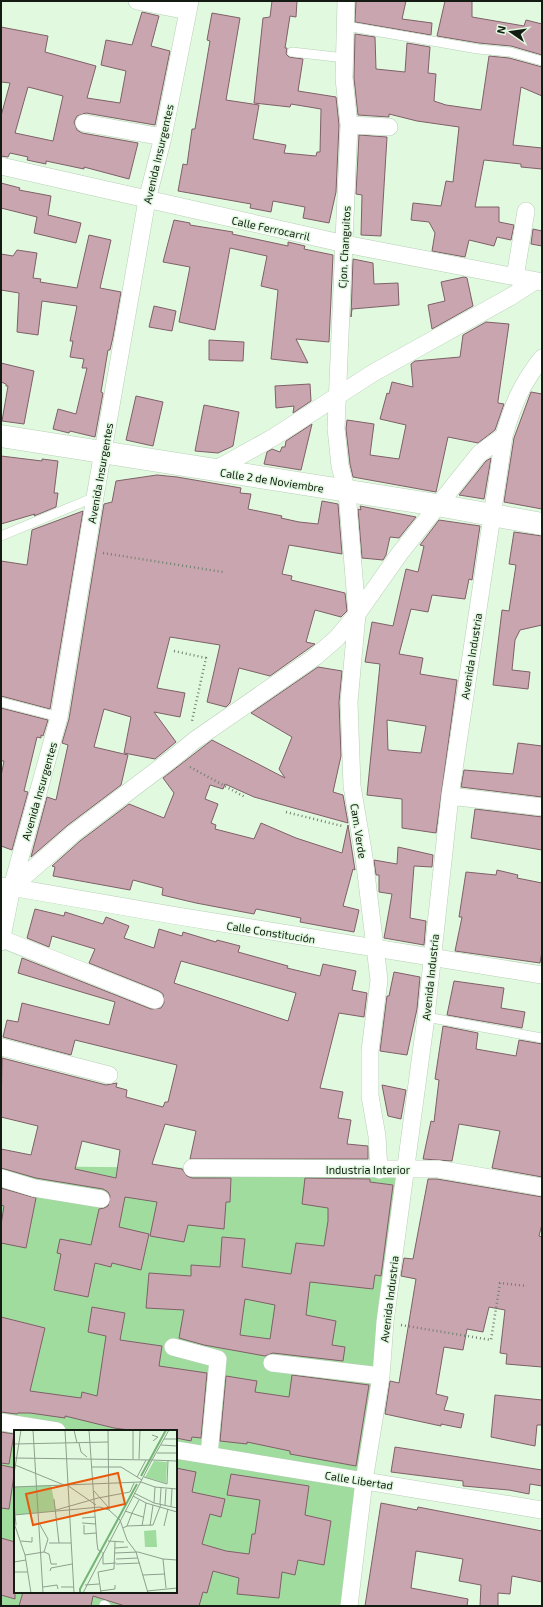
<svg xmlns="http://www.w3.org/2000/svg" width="543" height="1607" viewBox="0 0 543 1607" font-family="'Exo 2',sans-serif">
	<rect width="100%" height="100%" fill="#e0f9df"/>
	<path fill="#9fdc9e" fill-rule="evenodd" d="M1 1166 405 1170 346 1606H1ZM15 1431H176V1592H15Z"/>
	<path fill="#c9a6af" stroke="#7f6068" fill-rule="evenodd" d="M272 1H297L296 17 290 16 285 48H287L286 54 289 57 303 59 298 91 336 97 339 125 336 192 329 223 303 218 305 207 273 201 271 212 250 208 251 204 178 191 183 164 187 165 192 129H195L210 41 207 40 212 13 240 18 226 100 259 105 253 139 286 145 284 153 316 156 317 152H320L321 109 291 104 290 107 254 103 263 18 270 17Z
		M356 1H406L402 19 432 23 431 35 355 22Z
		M445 1H472V17L524 26 526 20 542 24V55L511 46 479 43 437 36Z
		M142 12 159 16 151 46 170 51 155 125 86 113 77 116 74 122 77 130 82 133 138 143 129 179 84 167V169L46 161V164L27 160 28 157 10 153 8 157 1 156V116L10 83 1 82V27L48 36 45 52 96 66 87 98 120 103 126 71 101 65 106 40 132 45ZM28 87 63 96 53 141 15 133Z
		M355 34 375 37 376 69 405 72 407 43 430 47 428 73 436 74 434 101 446 105 481 110 489 56 509 58 542 67V96L521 87 513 145 542 148V169L521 167V164L484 160 475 207H499V222L514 225 511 240 497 237 494 246 469 240 465 257 432 251 435 233 429 222 411 220 413 203 441 206 446 181 453 182 459 127 417 121 389 114V117L358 115 354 78Z
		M359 135 387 137 381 236 361 235 362 195 356 194Z
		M1 183 20 188 19 190 51 196 48 215 81 223 76 243 34 233 37 217 1 208Z
		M174 220 190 223V225L233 232 232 234 288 246V242L305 246 304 249 333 255 329 342 296 339 308 363 271 359 278 290 261 286 267 256 230 248 215 330 179 322 190 267 163 262Z
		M533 229 542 231V246L531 244Z
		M89 235 111 240 100 288 121 292 113 337 110 350H108L101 392 103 393 95 437 70 431 69 433 53 429 58 409 76 414 87 368H82L84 359 70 357 73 341H70L77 306 42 301 38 335 17 332 19 293 1 290V254L13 256 17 250 37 253 33 278 41 279 40 282 77 288Z
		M353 259 373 263 374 284 398 283 399 305 352 309 351 317Z
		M464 277 467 278 473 306 432 329 428 305 445 301 441 282Z
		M154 306 176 311 172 331 149 327Z
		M486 322 509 324 498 401V403L504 404 495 430 478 443 448 437 436 492 353 477 350 464 346 429 347 420 374 424 370 455 399 459 406 425 380 419 387 393 389 394 392 382 413 387 411 364 415 361 460 357 463 335Z
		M209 340 244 342 243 361 209 360Z
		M1 363 34 371 24 424 2 421 8 386H6V384L1 382Z
		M310 384 311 401 293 413 294 406 276 408 275 386Z
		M531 392 542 394V509L504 502 514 438Z
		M136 396 163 402 153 446 126 440Z
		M204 405 239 412 233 446 218 453 195 451Z
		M312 424 301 470 264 464 267 452 272 449 280 452 282 447H285L286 441Z
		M1 456 42 461V459L58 461 54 493H58L56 507 34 516 35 514 1 524Z
		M491 458 484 499 459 495 486 461Z
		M157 475 177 477 241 488 240 493 251 494 248 509 282 516 281 518 299 522 318 524 322 501 338 504 342 554 289 545 282 574 292 576 291 580 345 593 347 611 341 617 315 610 306 642 315 644 270 676 239 668 230 703 226 707 207 702 220 645 170 637 157 688 185 693 180 717 154 712 176 742 155 759 124 753 131 717 104 709 94 747 128 755 121 785 68 825 31 857 47 797 56 800 68 745 62 743 69 719 104 504 112 502 116 481Z
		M360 506 416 517 399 538 390 537 386 555 383 560 362 558 358 509 361 510Z
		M83 511 50 709 1 696V561L27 565 32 530Z
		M439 520 480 526 472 580 469 579 465 599 432 595 428 612 411 609 399 654 423 658 420 674 457 680 436 833 402 828V799L367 795 380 664 365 662 372 622 393 626 406 569 418 572 424 546 420 545ZM387 720 426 726 421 753 388 750Z
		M514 532 542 536V625L520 630 515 640 512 670 530 672 528 689 493 685 502 610 509 611 516 565 509 564Z
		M318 667 342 671 339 702 341 756 333 792 343 795 348 823 254 797 225 784 223 789 210 785 205 799 218 804 211 823 216 825 215 829 254 839 261 823 296 838 342 853 348 825 355 870 353 869 343 906 359 910 354 932 300 922 301 918 256 909 254 914 196 903 162 895 163 888 133 880 130 890 53 876 55 867 52 866 80 841 129 804 164 818 174 793 163 778 212 740 285 778 279 769 292 737 251 713Z
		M1 708 48 720 43 736 41 735V738L37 737 24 791 28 792 12 850 1 846V776L4 761H1Z
		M518 743 542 746V797L461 787 464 770 513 774Z
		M475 809 542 817V850L471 838Z
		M398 847 433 855 432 867 414 866 410 918 426 921 424 945 384 938 392 894 379 892V875H376L374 860 397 864Z
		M497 870 518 875 517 878 542 883V951L540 963 455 951 462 917H459L466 872 496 875Z
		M35 909 64 916 65 912 103 924 106 917 129 926 124 938 154 948 159 929 182 936 183 932 216 942 217 940 240 946 238 952 288 966 287 968 320 976 323 964 356 971 352 990 367 993 364 1017 339 1013 320 1088 343 1092 338 1118 351 1120 347 1144 368 1146V1159H190L196 1131 165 1124 152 1164 182 1169 187 1176 192 1178H231L230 1202H226L224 1229 188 1225 184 1242 150 1236 157 1202 125 1197 119 1227 149 1234 141 1270 112 1263 111 1267 95 1263 88 1297 54 1290 61 1254 57 1253 60 1239 91 1245 99 1209 104 1208 108 1206 110 1196 108 1192 103 1189 36 1178 1 1168V1149L31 1155 38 1126 1 1117 2 1058 106 1085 117 1083 116 1087 127 1090 126 1097 163 1107 165 1102H168L177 1065 75 1040 71 1055 3 1037 7 1020 18 1022 22 1003 109 1025 115 1002 18 973 22 958 151 1009 161 1008 164 1003 163 994 159 991 89 963 95 949 52 936 49 947 27 938ZM181 961 296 993 288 1021 174 983ZM82 1141 120 1150 116 1178 75 1169Z
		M394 972 420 977 417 1009 407 1055 380 1051 387 996H389Z
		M454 981 504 988 501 1008 525 1012 522 1028 447 1015Z
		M443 1026 478 1033 476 1049 516 1056 519 1040 542 1044V1177L492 1168 500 1131 459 1124 452 1161 423 1159 431 1121 434 1122 439 1080 435 1079Z
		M382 1085 406 1090 401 1119 388 1116Z
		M305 1178 370 1179V1182L393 1185 381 1276 375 1275 373 1289 310 1282 306 1315 336 1321 332 1345 345 1347 343 1361 273 1353 265 1356 204 1345 179 1338 184 1310 146 1308 149 1273 191 1276V1265L220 1267 222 1237 245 1239 242 1267 291 1274 296 1243 324 1246 328 1221V1208L302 1204ZM245 1299 275 1305 270 1339 240 1335Z
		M428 1179H437L542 1197V1224L539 1236 542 1237V1367L506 1364 507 1354 500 1353 505 1310 489 1307 483 1332 467 1329 463 1350 444 1347 436 1394 448 1397 444 1410 464 1414 461 1428 441 1424V1426L385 1414 390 1381 399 1383 416 1279 401 1276 404 1258 413 1259Z
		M1 1188 36 1198 26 1248 1 1243V1225L4 1206 1 1205Z
		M92 1307 125 1313 120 1340 162 1346 159 1366 207 1373 201 1438 192 1437 191 1441 176 1438V1431H137L114 1428 65 1416V1418L30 1413H18L17 1414 1 1412V1317L45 1328 30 1391 81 1398 82 1392 97 1396 106 1336 88 1332Z
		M292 1375 369 1385 356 1466 290 1454V1451L247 1442V1444L220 1441 226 1376 257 1381 255 1392 289 1397Z
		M495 1395 542 1400V1425H537L535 1446 491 1437Z
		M1 1432 14 1434 9 1464 1 1463Z
		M395 1447 542 1470V1486L530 1484 529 1494 509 1490 463 1486V1481L391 1472Z
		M1 1465 15 1468 9 1509 1 1508Z
		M176 1468 196 1472 192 1492 225 1499 221 1517 210 1514 202 1544 226 1551 249 1554 252 1534H255L260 1500 227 1495 231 1474 309 1486 305 1515 331 1521 324 1565 298 1560 295 1575 282 1572 279 1598 237 1594 239 1578 213 1571 207 1593 203 1592 199 1606H125L93 1596 91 1606H19L23 1592H176Z
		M381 1503 417 1510 418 1507 542 1531V1582L512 1576 510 1594 498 1593V1606H480L481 1585 459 1581 463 1559 416 1551 411 1588 468 1599 467 1606H365Z
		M1 1538 15 1542V1599L1 1595Z"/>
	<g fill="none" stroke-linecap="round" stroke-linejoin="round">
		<g stroke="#b7cfb6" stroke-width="10">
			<path id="service" d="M346 26 478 49 510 52 542 61
				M292 52 345 58
				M1 536 95 497
				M1 702 59 717
				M426 1017 542 1038
				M104 1605 106 1606"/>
		</g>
		<g stroke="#b7cfb6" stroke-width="18">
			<path id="minor" d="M137 1 188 11
				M346 1 344 78 349 125 336 428 340 466 347 492 357 614 349 702 352 786 364 857 379 980 370 1051V1096L377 1136 379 1170
				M84 123 163 137
				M349 125 389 127
				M1 166 345 244 542 282
				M515 277 526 211
				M213 471 274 437 373 373 510 297 535 281
				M450 796 542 807
				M5 886 178 916 542 975
				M12 887 74 833 173 758 195 740 315 657 337 638 357 614 400 553 479 454 504 436
				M2 939 155 1000
				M1 942 12 887 59 717 95 497 147 200 163 137 190 1
				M1 1047 109 1075
				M192 1168 438 1169 542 1187
				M1 1178 34 1188 101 1199
				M173 1347 218 1359 209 1455
				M272 1363 381 1376
				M1 1422 57 1431
				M176 1450 542 1510
				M349 1606 364 1481 381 1376 385 1322 426 1017 450 796 504 436C513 404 521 385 542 358"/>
		</g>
		<g stroke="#b7cfb6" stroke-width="23">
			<path id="tertiary" d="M1 436 437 505 542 524"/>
		</g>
		<path stroke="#718170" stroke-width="2.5" stroke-dasharray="1 3" stroke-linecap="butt" d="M103 553 223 572
			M174 651 206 658 192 721
			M190 767 245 797
			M286 812 342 826
			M401 1325 491 1340 500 1283 527 1286"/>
		<use href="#service" stroke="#fff" stroke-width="9"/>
		<use href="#minor" stroke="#fff" stroke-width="17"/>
		<use href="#tertiary" stroke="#fff" stroke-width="22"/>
	</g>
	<g text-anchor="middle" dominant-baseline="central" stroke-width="3" stroke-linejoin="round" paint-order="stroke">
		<g font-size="11" fill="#131b13" stroke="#e0f9df">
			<text transform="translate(158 154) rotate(-77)">Avenida Insurgentes</text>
			<text transform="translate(271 228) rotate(12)">Calle Ferrocarril</text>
			<text transform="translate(344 247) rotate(-87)">Cjon. Changuitos</text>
			<text transform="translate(100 473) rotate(-80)">Avenida Insurgentes</text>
			<text transform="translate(272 480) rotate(9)">Calle 2 de Noviembre</text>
			<text transform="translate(471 656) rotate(-81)">Avenida Industria</text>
			<text transform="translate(39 791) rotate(-74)">Avenida Insurgentes</text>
			<text transform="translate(359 831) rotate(81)">Cam. Verde</text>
			<text transform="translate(271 932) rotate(9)">Calle Constitución</text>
			<text transform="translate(430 977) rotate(-84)">Avenida Industria</text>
			<text x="368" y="1169">Industria Interior</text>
			<text transform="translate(389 1299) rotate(-83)">Avenida Industria</text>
			<text transform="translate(359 1480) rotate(9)">Calle Libertad</text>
		</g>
	</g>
	<g transform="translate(14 1430)">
		<rect width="163" height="163" fill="#e0f9df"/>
		<path d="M140 31 153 32 152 53 131 47ZM37 55 42 81 1 85 0 57ZM142 100 143 117H131L130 101Z" fill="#9fdc9e"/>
		<path fill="none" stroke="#74b474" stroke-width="2" d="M127 46 152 0M66 163V159L123 54"/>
		<path fill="none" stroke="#8ea08d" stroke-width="1" d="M19 0 29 163M51 0 60 163M60 0 63 13M75 0 83 113 84 120 88 122M94 0 95 80M138 5 144 7 139 11M150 9H163M65 13 67 22 73 27M0 14 94 12M147 15 163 16M143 23H163M0 28 138 30 155 0M119 29V0M125 29 126 0M138 30 163 31M1 35 50 55M78 37H107L128 50M0 44 7 0M123 47 132 30M130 47 153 54 154 30M127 52 141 57 163 59M53 55 82 75M0 57 127 52M80 61 94 77M120 63 140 73 163 78M119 66 132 73 163 82M40 69 45 113M0 73 2 95M140 73 141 57M146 74 147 58M151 75 152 59M157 76 158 59M42 80 84 68 116 62 120 53M111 81 129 87M118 83 125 70M0 85 86 77 95 80 106 90 113 110 122 122 134 163M68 88 81 87M0 93 11 125 17 163M25 93 34 109 30 122M68 93 82 94M70 95V104L82 103M113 96 139 95 147 74M128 96 132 73M136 96 139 75M150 96 154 79M109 98 113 96 118 83M7 111 18 112V107M94 111 110 112M35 113H57M101 118 114 117M89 122V134L102 133M101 123 124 122 149 129 152 158M11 125 30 122 35 124 37 134H43M102 129 124 128M149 129 163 130M0 132 12 130M102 134 126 133M36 141 37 138 58 134M0 142H13M129 145 151 144M71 155 85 154M29 157 43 155 44 159M47 157H60M86 161 101 159V155M133 161 163 158M69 163 138 30M87 163 84 142 100 139 101 112"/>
		<path fill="#e8590c" fill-opacity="0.15" stroke="#e8590c" stroke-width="2" d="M104 43 111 74 19 95 12 64Z"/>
		<rect width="163" height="163" fill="none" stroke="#131b13" stroke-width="2"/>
	</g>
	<rect width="543" height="1607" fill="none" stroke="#131b13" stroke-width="4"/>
	<g transform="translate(511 32) rotate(283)" stroke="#e0f9df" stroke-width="3" paint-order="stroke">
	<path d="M0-3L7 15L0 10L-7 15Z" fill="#131b13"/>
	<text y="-6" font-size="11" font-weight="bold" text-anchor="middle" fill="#131b13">N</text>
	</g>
</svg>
